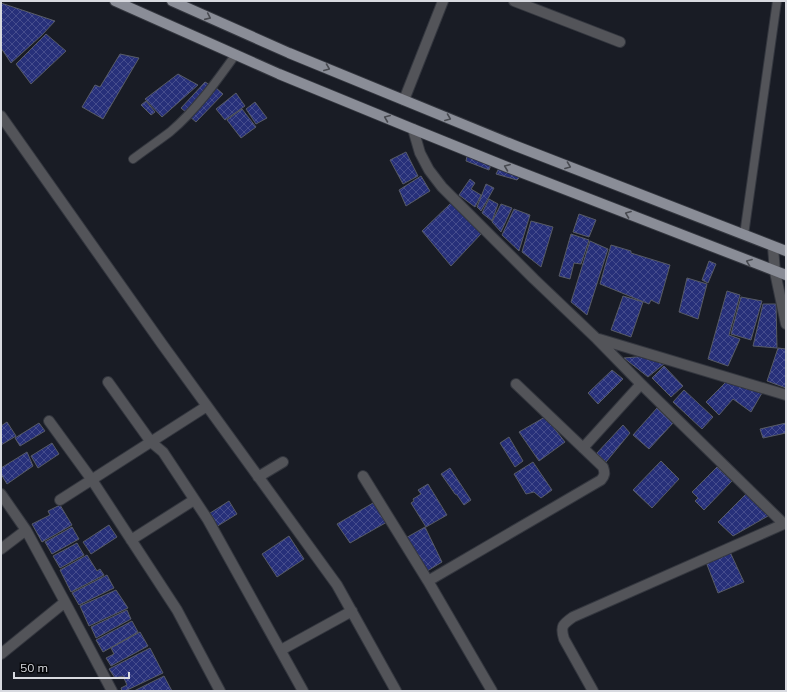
<svg xmlns="http://www.w3.org/2000/svg" width="787" height="692" viewBox="0 0 787 692" font-family="Mulish,sans-serif">
	<defs>
		<pattern id="building-cross-hatch" width="8" height="8" patternUnits="userSpaceOnUse"><rect width="8" height="8" fill="#27307a"/><path d="M0 0l8 8M0 8l8-8" fill="none" stroke="#464d8d"/></pattern>
	</defs>
	<rect width="100%" height="100%" fill="#191c25"/>
	<path fill="url(#building-cross-hatch)" stroke="#575b66" d="M1 3 55 21 42 35 11 63 1 48Z
		M46 34 66 51 31 84 16 64Z
		M120 54 139 58 103 119 82 107 95 85 100 87Z
		M178 74 198 85 162 117 145 99Z
		M205 82 212 86 187 113 181 108Z
		M215 87 223 94 196 122 189 116Z
		M236 93 245 106 225 120 216 109Z
		M146 101 155 112 151 115 141 105Z
		M255 102 267 118 256 124 246 109Z
		M242 109 256 127 241 138 227 120Z
		M406 152 418 176 403 184 390 160Z
		M467 156 491 165 489 170 466 161Z
		M499 168 520 177 517 180 496 174Z
		M421 176 430 191 406 206 399 190Z
		M470 179 475 183 471 189 481 195 475 207 459 195Z
		M486 184 494 188 481 211 477 207Z
		M489 199 498 204 492 221 482 213Z
		M451 203 481 234 451 266 422 231Z
		M501 204 512 208 501 232 492 222Z
		M514 209 530 215 519 251 502 235Z
		M579 214 596 220 589 237 573 232Z
		M531 221 553 227 541 267 522 252Z
		M571 234 589 240 581 264 574 263 570 279 559 276Z
		M590 241 608 249 587 315 571 302Z
		M611 245 631 251V253L670 265 659 304 651 300 649 304 600 284Z
		M709 261 716 264 708 283 702 280Z
		M687 278 707 284 698 319 679 312Z
		M727 291 740 295 729 335 740 339 728 366 708 359Z
		M623 296 643 302 631 337 611 330Z
		M741 297 762 301 751 340 731 334Z
		M763 304H776L777 348 753 346Z
		M778 348 786 349V388L767 381Z
		M647 356 664 364 648 377 624 358Z
		M664 366 683 386 671 397 652 378Z
		M612 370 623 379 598 404 588 393Z
		M728 380 762 393 751 412 733 399 719 415 706 402Z
		M684 390 713 417 702 429 673 402Z
		M657 408 673 423 649 449 633 435Z
		M545 417 565 442 539 461 519 432Z
		M7 422 16 436 1 445V426Z
		M39 423 45 431 20 446 15 438Z
		M786 423V433L763 438 760 429Z
		M623 425 630 433 606 462 596 454Z
		M509 437 523 461 515 467 500 443Z
		M52 443 59 454 38 468 31 456Z
		M27 452 33 466 7 484 1 474V468Z
		M661 461 679 479 652 508 633 490Z
		M533 462 552 490 541 498 534 492 526 494 514 474Z
		M717 467 732 481 704 510 695 501 698 498 692 492Z
		M450 468 471 500 464 505 457 495 455 494 441 474Z
		M428 484 447 515 426 527 411 503 414 501 413 499 421 494 418 490Z
		M746 494 768 516 733 536 718 522Z
		M229 501 237 514 216 527 207 515Z
		M373 503 387 522 350 543 337 524Z
		M60 505 72 525 42 542 32 524 50 515 48 511Z
		M109 525 117 537 91 554 83 542Z
		M72 527 79 539 52 554 45 542Z
		M425 527 442 562 424 573 404 539Z
		M289 536 304 559 277 577 262 554Z
		M77 543 84 555 60 568 53 556Z
		M730 552 744 582 718 593 706 562Z
		M87 555 97 571 100 569 104 575 71 592 60 570Z
		M107 575 114 588 79 605 72 593Z
		M116 590 128 608 89 626 80 606Z
		M127 610 131 619 96 638 91 627Z
		M132 621 138 632 103 652 96 640Z
		M140 632 148 646 111 666 106 658 114 654 111 648Z
		M150 648 163 673 125 691H122L121 688 127 685 123 676 115 678 109 669Z
		M164 676 172 691H134Z"/>
	<g fill="none" stroke-linecap="round" stroke-linejoin="round">
		<g stroke="#34373f" stroke-width="10">
			<path id="lane" d="M133 159C145 150 158 141 170 132 196 110 216 82 236 54
				M744 235 777 1"/>
		</g>
		<g stroke="#34373f" stroke-width="12">
			<path id="street" d="M514 1 620 42
				M404 100 443 1
				M1 116 162 344 337 585 396 691
				M413 129 420 153 429 170 442 187 534 279 597 339 641 384 784 524
				M773 247 775 272 786 324
				M599 339 786 395
				M108 382 151 442 163 452 208 520 303 691
				M49 421 92 480 177 610 220 691
				M583 448 641 384
				M363 476 428 581 492 691
				M258 477 283 462
				M1 494 26 530 65 602 112 691
				M60 500 207 406
				M131 540 194 500
				M1 549 26 530
				M428 581 601 480C605 475 605 473 603 467L516 384
				M281 650 352 611
				M1 654 65 602
				M593 691 564 639C560 626 563 624 573 617L786 523"/>
		</g>
		<g stroke="#34373f" stroke-width="12">
			<path id="primary" d="M115 1 279 74 413 129 507 167 786 275
				M172 1 289 53 516 146 786 251"/>
		</g>
		<use href="#lane" stroke="#535459" stroke-width="8"/>
		<use href="#street" stroke="#535459" stroke-width="10"/>
		<use href="#primary" stroke="#8a8d97" stroke-width="10"/>
	</g>
	<defs><path id="oneway-chevron" d="M-2-3.5L2.5 0L-2 3.5" fill="none" stroke-width="1.6" stroke-linecap="round" stroke-linejoin="round"/></defs>
	<g stroke="#484a50">
		<use href="#oneway-chevron" transform="translate(208 17) rotate(24)"/>
		<use href="#oneway-chevron" transform="translate(327 68) rotate(22)"/>
		<use href="#oneway-chevron" transform="translate(387 118) rotate(-158)"/>
		<use href="#oneway-chevron" transform="translate(448 118) rotate(22)"/>
		<use href="#oneway-chevron" transform="translate(568 166) rotate(21)"/>
		<use href="#oneway-chevron" transform="translate(507 167) rotate(-158)"/>
		<use href="#oneway-chevron" transform="translate(628 214) rotate(-159)"/>
		<use href="#oneway-chevron" transform="translate(749 262) rotate(-159)"/>
	</g>
	<rect width="787" height="692" fill="none" stroke="#d8dae0" stroke-width="4"/>
	<path d="M14 672v6h115v-6" fill="none" stroke="#d8dae0" stroke-width="2"/>
	<text x="20" y="672" font-size="12" fill="#d8dae0" stroke="#06070a" stroke-width="3" paint-order="stroke">50 m</text>
</svg>
